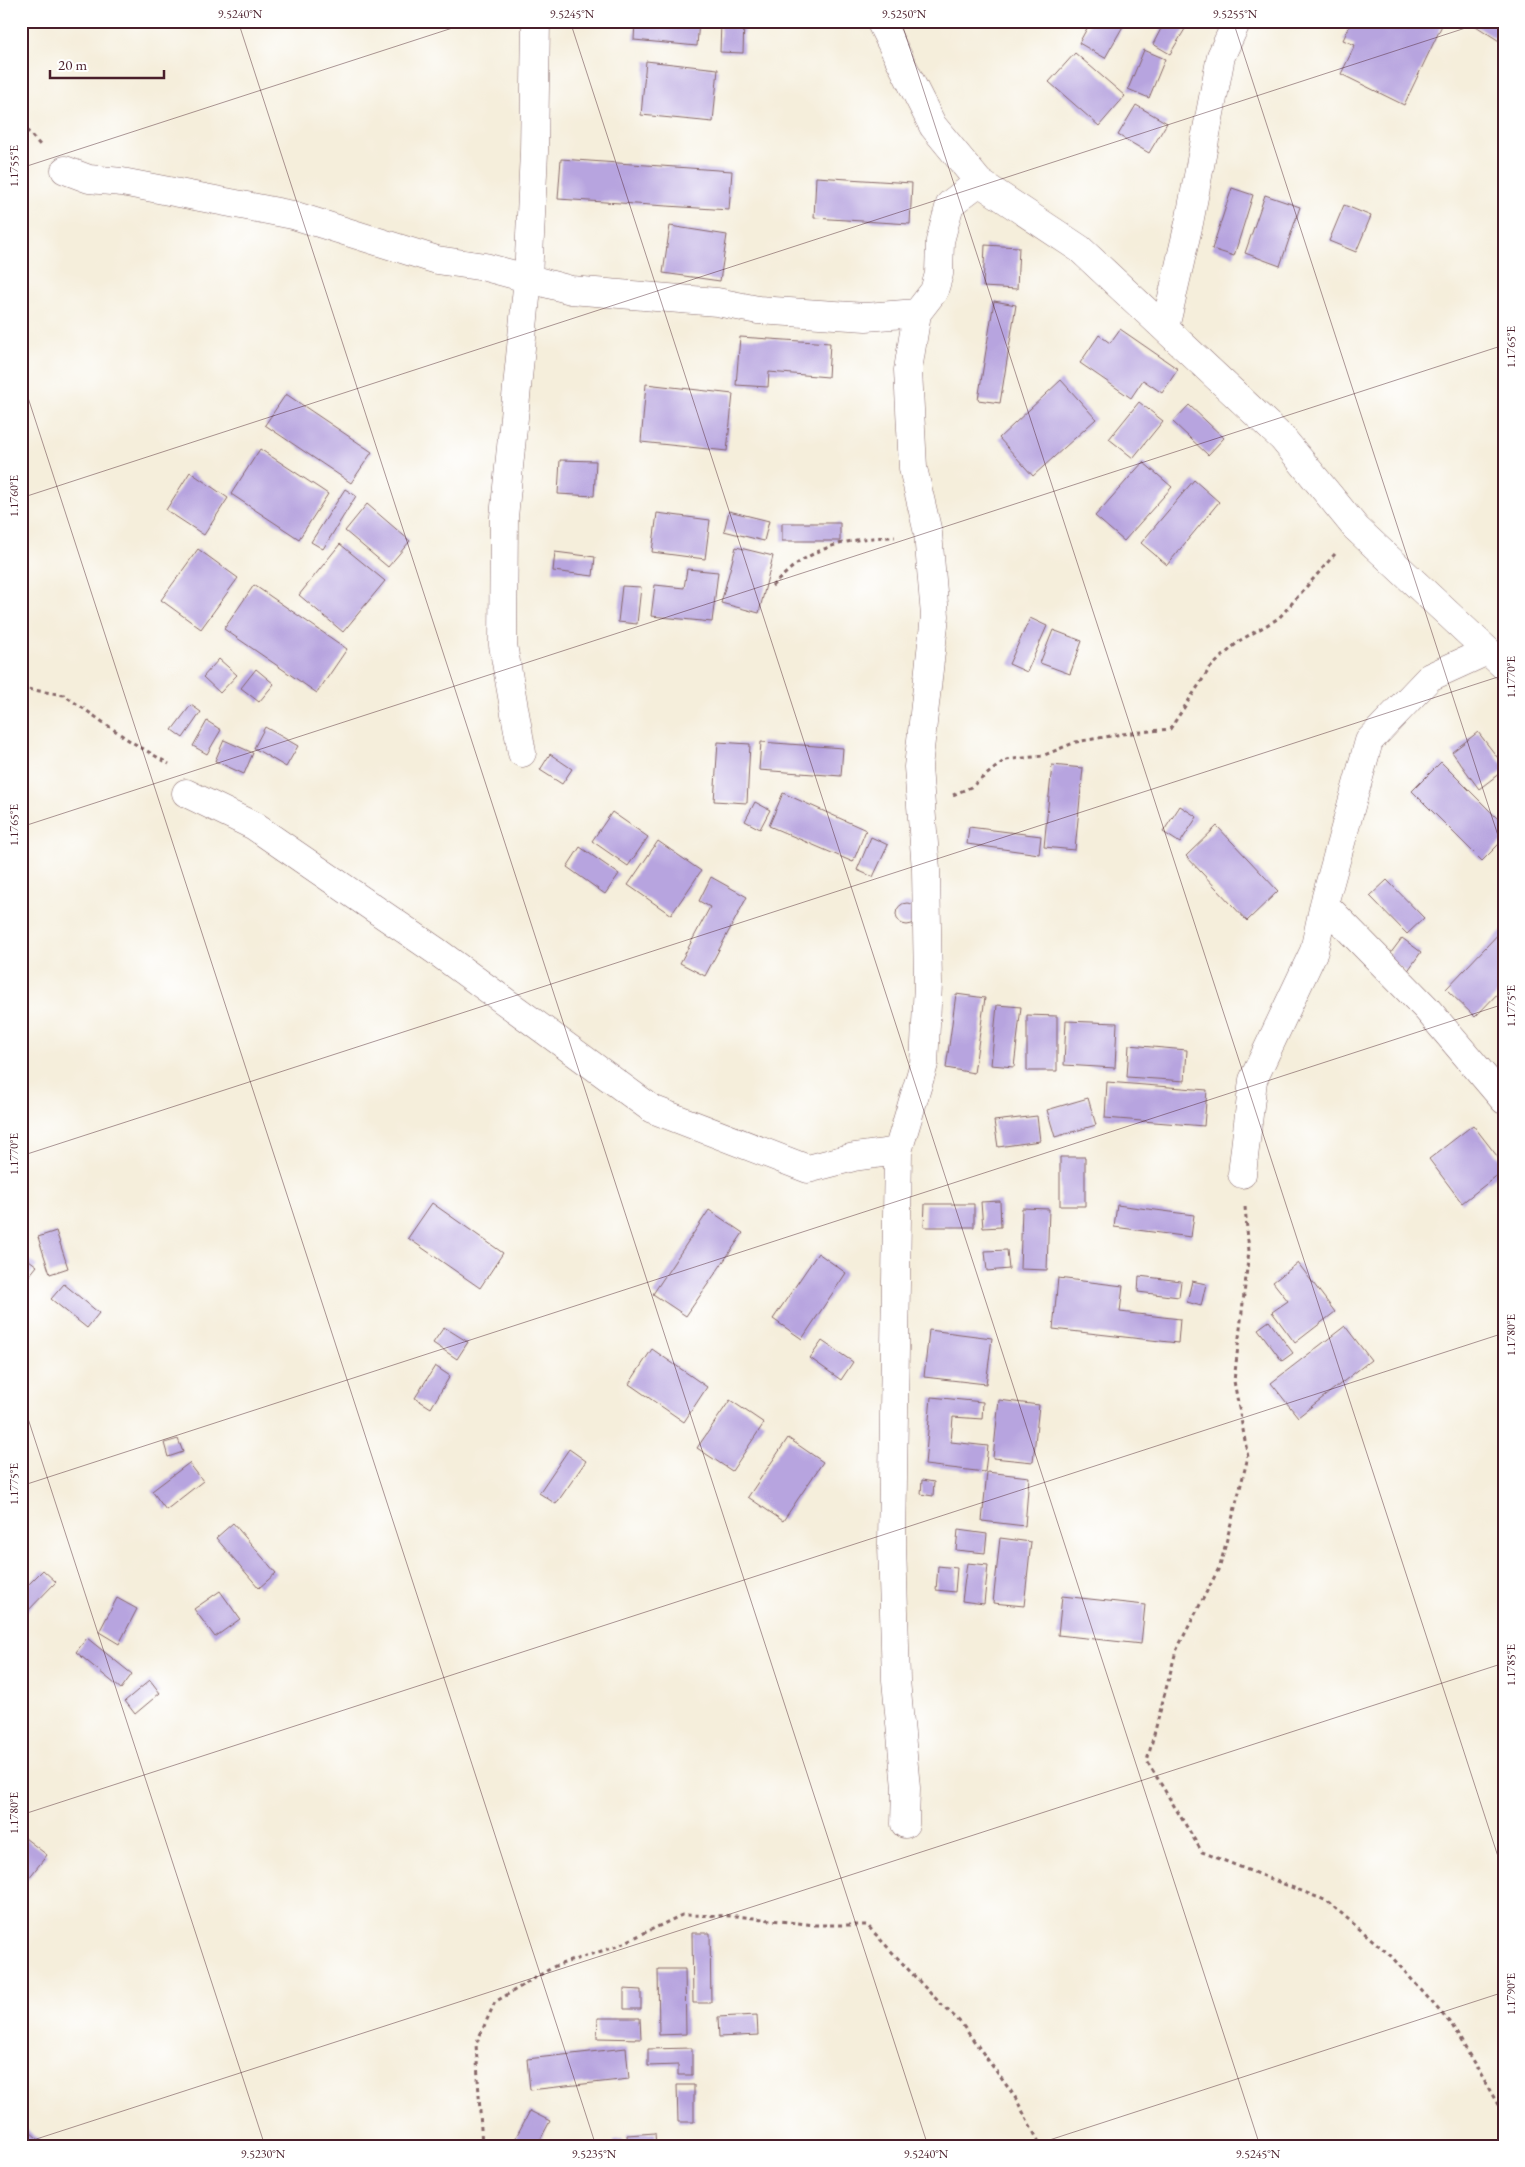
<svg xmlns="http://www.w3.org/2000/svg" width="1525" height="2167" viewBox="0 0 1525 2167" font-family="'EB Garamond',serif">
	<rect width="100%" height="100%" fill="#fff"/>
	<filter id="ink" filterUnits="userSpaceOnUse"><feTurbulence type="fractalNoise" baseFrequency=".02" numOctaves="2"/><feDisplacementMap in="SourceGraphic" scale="10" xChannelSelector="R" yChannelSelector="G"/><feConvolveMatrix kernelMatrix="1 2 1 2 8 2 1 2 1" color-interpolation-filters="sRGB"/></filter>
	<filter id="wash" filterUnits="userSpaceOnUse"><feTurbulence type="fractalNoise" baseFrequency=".0096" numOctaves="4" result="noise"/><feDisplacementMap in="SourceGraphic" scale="20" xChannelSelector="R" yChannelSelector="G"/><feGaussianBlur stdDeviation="1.12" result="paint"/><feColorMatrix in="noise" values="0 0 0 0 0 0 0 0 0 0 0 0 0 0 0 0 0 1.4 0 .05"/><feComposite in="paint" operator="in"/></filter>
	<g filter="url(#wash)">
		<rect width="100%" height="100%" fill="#f5eedb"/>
		<g id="blocks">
			<path fill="#b7a4df" d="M594 21H622L621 27Z
				M635 21H699L697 46 634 40Z
				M721 21H744L743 53 720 52Z
				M1091 21H1126L1105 58 1079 43Z
				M1165 21H1171L1185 29 1170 54 1153 44Z
				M1352 21H1399L1411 27 1414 21H1444L1404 105 1341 74 1355 45 1343 40Z
				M1468 21H1504V44Z
				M1144 50 1165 59 1149 98 1128 89Z
				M1075 53 1125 96 1099 126 1049 82Z
				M646 61 718 69 713 122 641 115Z
				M1136 105 1167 123 1149 153 1118 135Z
				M561 159 732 171 729 210 558 199Z
				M816 177 912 183 910 224 814 218Z
				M1232 188 1253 195 1234 256 1212 249Z
				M1265 195 1300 207 1280 266 1245 253Z
				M1344 205 1371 216 1356 252 1329 241Z
				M670 226 727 235 720 281 663 273Z
				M985 245 1019 247 1017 289 983 287Z
				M994 301 1016 305 1000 403 978 400Z
				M1120 329 1178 369 1162 393 1143 380 1131 398 1080 363 1099 335 1110 343Z
				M740 337 830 343 828 377 769 372 768 387 736 385Z
				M1061 380 1096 419 1033 476 999 438Z
				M646 384 733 394 727 451 641 442Z
				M286 394 372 452 351 483 265 425Z
				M1139 402 1163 421 1133 458 1109 439Z
				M1189 405 1224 438 1208 455 1173 422Z
				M260 449 328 494 299 539 231 494Z
				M560 460 596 461 594 496 558 494Z
				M1143 462 1172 487 1124 541 1095 516Z
				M190 472 228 498 204 535 166 510Z
				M1194 480 1219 502 1167 565 1141 543Z
				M345 489 356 496 323 549 311 542Z
				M367 504 410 541 388 567 345 531Z
				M729 511 769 521 764 541 724 531Z
				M657 513 710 520 705 559 652 552Z
				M782 523H840V541H782Z
				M340 544 385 581 343 632 299 595Z
				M736 547 773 556 759 613 721 603Z
				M198 549 238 578 201 629 161 600Z
				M555 552 595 557 593 576 553 571Z
				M687 569 718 572 712 622 651 616 655 585 684 588Z
				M254 585 347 649 317 693 224 629Z
				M622 586 641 587 637 624 618 622Z
				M1030 618 1047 626 1027 672 1009 664Z
				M1053 630 1082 641 1070 674 1040 663Z
				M219 659 237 675 220 693 203 677Z
				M256 669 274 684 259 702 241 688Z
				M191 705 201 712 183 738 172 730Z
				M207 721 221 730 207 754 193 746Z
				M265 727 298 746 286 767 254 748Z
				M1478 732 1504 766V770L1479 789 1452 752Z
				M224 740 253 753 244 774 215 761Z
				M718 742 750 744 747 803 714 801Z
				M761 742 843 748 841 776 759 770Z
				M550 754 572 769 562 784 540 770Z
				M1441 762 1504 825V839L1482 861 1412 791Z
				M1052 765 1083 768 1075 850 1044 847Z
				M783 793 866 830 853 862 769 826Z
				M755 802 770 810 760 829 745 821Z
				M1180 806 1197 817 1180 843 1163 832Z
				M612 812 648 837 628 866 592 841Z
				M1217 826 1278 891 1247 921 1186 856Z
				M969 827 1041 836 1039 854 967 844Z
				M871 837 888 845 873 877 857 870Z
				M658 841 701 871 671 915 628 885Z
				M580 847 619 874 605 894 567 867Z
				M711 877 747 897 705 976 680 963 710 907 699 901Z
				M1387 880 1424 918 1407 934 1370 896Z
				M896 914a11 11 0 1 1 22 0a11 11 0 1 1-22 0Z
				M1504 928V987L1475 1017 1446 989Z
				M1402 938 1421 952 1407 972 1387 958Z
				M956 994 985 998 974 1073 946 1068Z
				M997 1005 1021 1007 1014 1067 991 1065Z
				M1027 1015 1057 1016V1071H1027Z
				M1066 1021 1117 1023 1115 1068 1064 1065Z
				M1129 1045 1187 1050 1185 1081 1127 1077Z
				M1107 1082 1207 1090 1204 1126 1105 1118Z
				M1088 1098 1096 1125 1055 1137 1047 1110Z
				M1037 1116 1040 1141 998 1147 994 1121Z
				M1473 1125 1504 1165V1170L1462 1203 1429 1159Z
				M1060 1157H1085V1206H1060Z
				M1000 1201 1001 1227 983 1228 981 1202Z
				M432 1203 503 1253 480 1288 408 1238Z
				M925 1204H974V1227H924Z
				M1117 1205 1194 1215 1191 1237 1114 1227Z
				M1022 1208 1049 1209 1047 1270 1020 1269Z
				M709 1210 743 1233 686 1316 653 1294Z
				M56 1231 68 1268 50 1274 38 1237Z
				M1007 1250 1009 1269 987 1271 985 1251Z
				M818 1253 846 1273 802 1339 773 1319Z
				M21 1254 37 1266 21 1286Z
				M1298 1263 1335 1312 1295 1343 1272 1312 1288 1301 1273 1282Z
				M1139 1276 1181 1281 1179 1297 1138 1292Z
				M1058 1278 1123 1286 1120 1312 1180 1319 1178 1343 1053 1329Z
				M1192 1281 1206 1284 1201 1306 1187 1302Z
				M64 1284 99 1313 87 1328 51 1299Z
				M1269 1321 1293 1353 1282 1361 1258 1329Z
				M1345 1326 1371 1360 1298 1417 1271 1383Z
				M444 1327 468 1342 457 1359 433 1343Z
				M929 1330 992 1338 986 1384 924 1377Z
				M822 1341 853 1362 841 1380 810 1358Z
				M652 1349 707 1387 684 1422 629 1384Z
				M435 1366 450 1376 431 1408 415 1398Z
				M931 1397 983 1402 982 1419 953 1417 951 1442 988 1446 985 1472 925 1465Z
				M730 1400 764 1423 732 1471 697 1448Z
				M999 1400 1039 1405 1033 1462 993 1458Z
				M788 1438 823 1462 783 1521 748 1497Z
				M178 1439 183 1452 168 1457 164 1443Z
				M569 1449 586 1461 556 1504 539 1493Z
				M189 1463 203 1481 166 1510 152 1491Z
				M987 1472 1029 1477 1025 1526 982 1521Z
				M922 1480 934 1482 933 1496 921 1494Z
				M233 1523 276 1573 259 1588 216 1538Z
				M958 1530 987 1534 985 1553 956 1550Z
				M1000 1538 1031 1542 1024 1606 993 1603Z
				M967 1563 988 1565 984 1604 962 1601Z
				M938 1566 957 1568 955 1592 936 1590Z
				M43 1570 56 1582 21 1618V1592Z
				M220 1591 240 1619 215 1637 194 1609Z
				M1062 1596 1145 1605 1141 1644 1058 1635Z
				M117 1598 137 1609 119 1644 99 1632Z
				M87 1638 132 1674 121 1689 76 1652Z
				M150 1680 160 1693 135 1714 125 1701Z
				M21 1835 47 1855 21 1888Z
				M692 1933H710L711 2003H693Z
				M658 1969H685L686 2034 659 2035Z
				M624 1989 641 1990V2009H624Z
				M757 2015 758 2035 719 2037 718 2017Z
				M598 2018H640L641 2039 597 2038Z
				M626 2048 629 2079 530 2090 527 2059Z
				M692 2048V2075H678V2065L648 2066V2049Z
				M677 2085H694V2122H678Z
				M530 2111 550 2121 537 2146H511Z
				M21 2124 46 2146H21Z
				M655 2133 656 2146H628L627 2135Z
				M622 2140 623 2146H613V2141Z"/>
		</g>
	</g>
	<g filter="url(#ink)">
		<use href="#blocks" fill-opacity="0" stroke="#866769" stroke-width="1"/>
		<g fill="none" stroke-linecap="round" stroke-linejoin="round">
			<g stroke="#866769" stroke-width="29">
				<path id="street" d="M880 21 933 126 979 182 1080 249 1283 439 1356 528 1504 666
					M65 170 89 179 122 182 293 215 437 260 485 267 571 290 717 302 758 310 866 317 917 313
					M1165 328 1189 223 1221 56 1237 21
					M522 753 503 645 504 517 528 278 534 152 536 21
					M186 793 254 826 436 951 652 1109 808 1169 854 1157 898 1151
					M1324 904 1426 1008 1504 1100
					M1242 1174 1253 1080 1314 951 1324 904 1369 741 1430 677 1487 651
					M905 1824 906 1788 896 1680 892 1544 898 1151 924 1064 928 984 926 870 918 767 935 616 928 533 913 468 908 370 917 313 934 291 939 274 940 241 950 204 979 182"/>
			</g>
			<path stroke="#866769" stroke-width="3" stroke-dasharray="4 4" stroke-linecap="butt" d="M21 124 41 146
				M772 586C780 579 789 569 798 563 827 543 861 537 895 537
				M21 688 64 695 130 741 169 764
				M953 795 971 787 1005 760 1042 756 1076 742 1122 734 1170 729 1210 668 1239 641 1279 618 1335 554
				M1245 1207 1249 1251 1234 1381 1248 1457 1220 1566 1176 1651 1147 1761 1202 1852 1327 1901 1391 1956 1452 2025 1504 2115
				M482 2146 476 2044 495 2002 555 1966 617 1946 682 1915 736 1916 815 1925H867L931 1994 961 2023 1015 2097 1041 2146"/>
			<use href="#street" stroke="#fff" stroke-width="28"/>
		</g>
	</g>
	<path fill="none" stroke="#4a1f2b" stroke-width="1" stroke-opacity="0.45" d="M238 21 928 2146M570 21 1260 2146M901 21 1504 1875M1233 21 1504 854M21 168 474 21M21 376 596 2146M21 498 1487 21M21 827 1504 345M21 1156 1504 675M21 1397 265 2146M21 1486 1504 1004M21 1815 1504 1333M21 2144 1504 1663M1031 2146 1504 1992"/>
	<rect width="1525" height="2167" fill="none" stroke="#fff" stroke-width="55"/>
	<path d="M50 70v8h114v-8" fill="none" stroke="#4a1f2b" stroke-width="2.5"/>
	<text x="58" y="70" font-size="15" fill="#4a1f2b" stroke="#ffffff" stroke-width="4" paint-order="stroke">20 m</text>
	<rect x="28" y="28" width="1470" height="2112" fill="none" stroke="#4a1f2b" stroke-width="2"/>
	<g font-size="12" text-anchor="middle" fill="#4a1f2b">
		<text x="240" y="18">9.5240°N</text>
		<text x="572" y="18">9.5245°N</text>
		<text x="904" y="18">9.5250°N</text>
		<text x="1235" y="18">9.5255°N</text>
		<text transform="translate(14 166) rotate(-90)" y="4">1.1755°E</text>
		<text transform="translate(1511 347) rotate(-90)" y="4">1.1765°E</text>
		<text transform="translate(14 496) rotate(-90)" y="4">1.1760°E</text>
		<text transform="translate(1511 677) rotate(-90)" y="4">1.1770°E</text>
		<text transform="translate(14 825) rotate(-90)" y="4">1.1765°E</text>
		<text transform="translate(1511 1006) rotate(-90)" y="4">1.1775°E</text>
		<text transform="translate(14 1154) rotate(-90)" y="4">1.1770°E</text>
		<text transform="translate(1511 1335) rotate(-90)" y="4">1.1780°E</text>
		<text transform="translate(14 1484) rotate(-90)" y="4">1.1775°E</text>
		<text transform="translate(1511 1665) rotate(-90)" y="4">1.1785°E</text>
		<text transform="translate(14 1813) rotate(-90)" y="4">1.1780°E</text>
		<text transform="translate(1511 1994) rotate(-90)" y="4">1.1790°E</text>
		<text x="263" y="2158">9.5230°N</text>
		<text x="594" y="2158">9.5235°N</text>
		<text x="926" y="2158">9.5240°N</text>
		<text x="1258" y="2158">9.5245°N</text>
	</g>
</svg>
